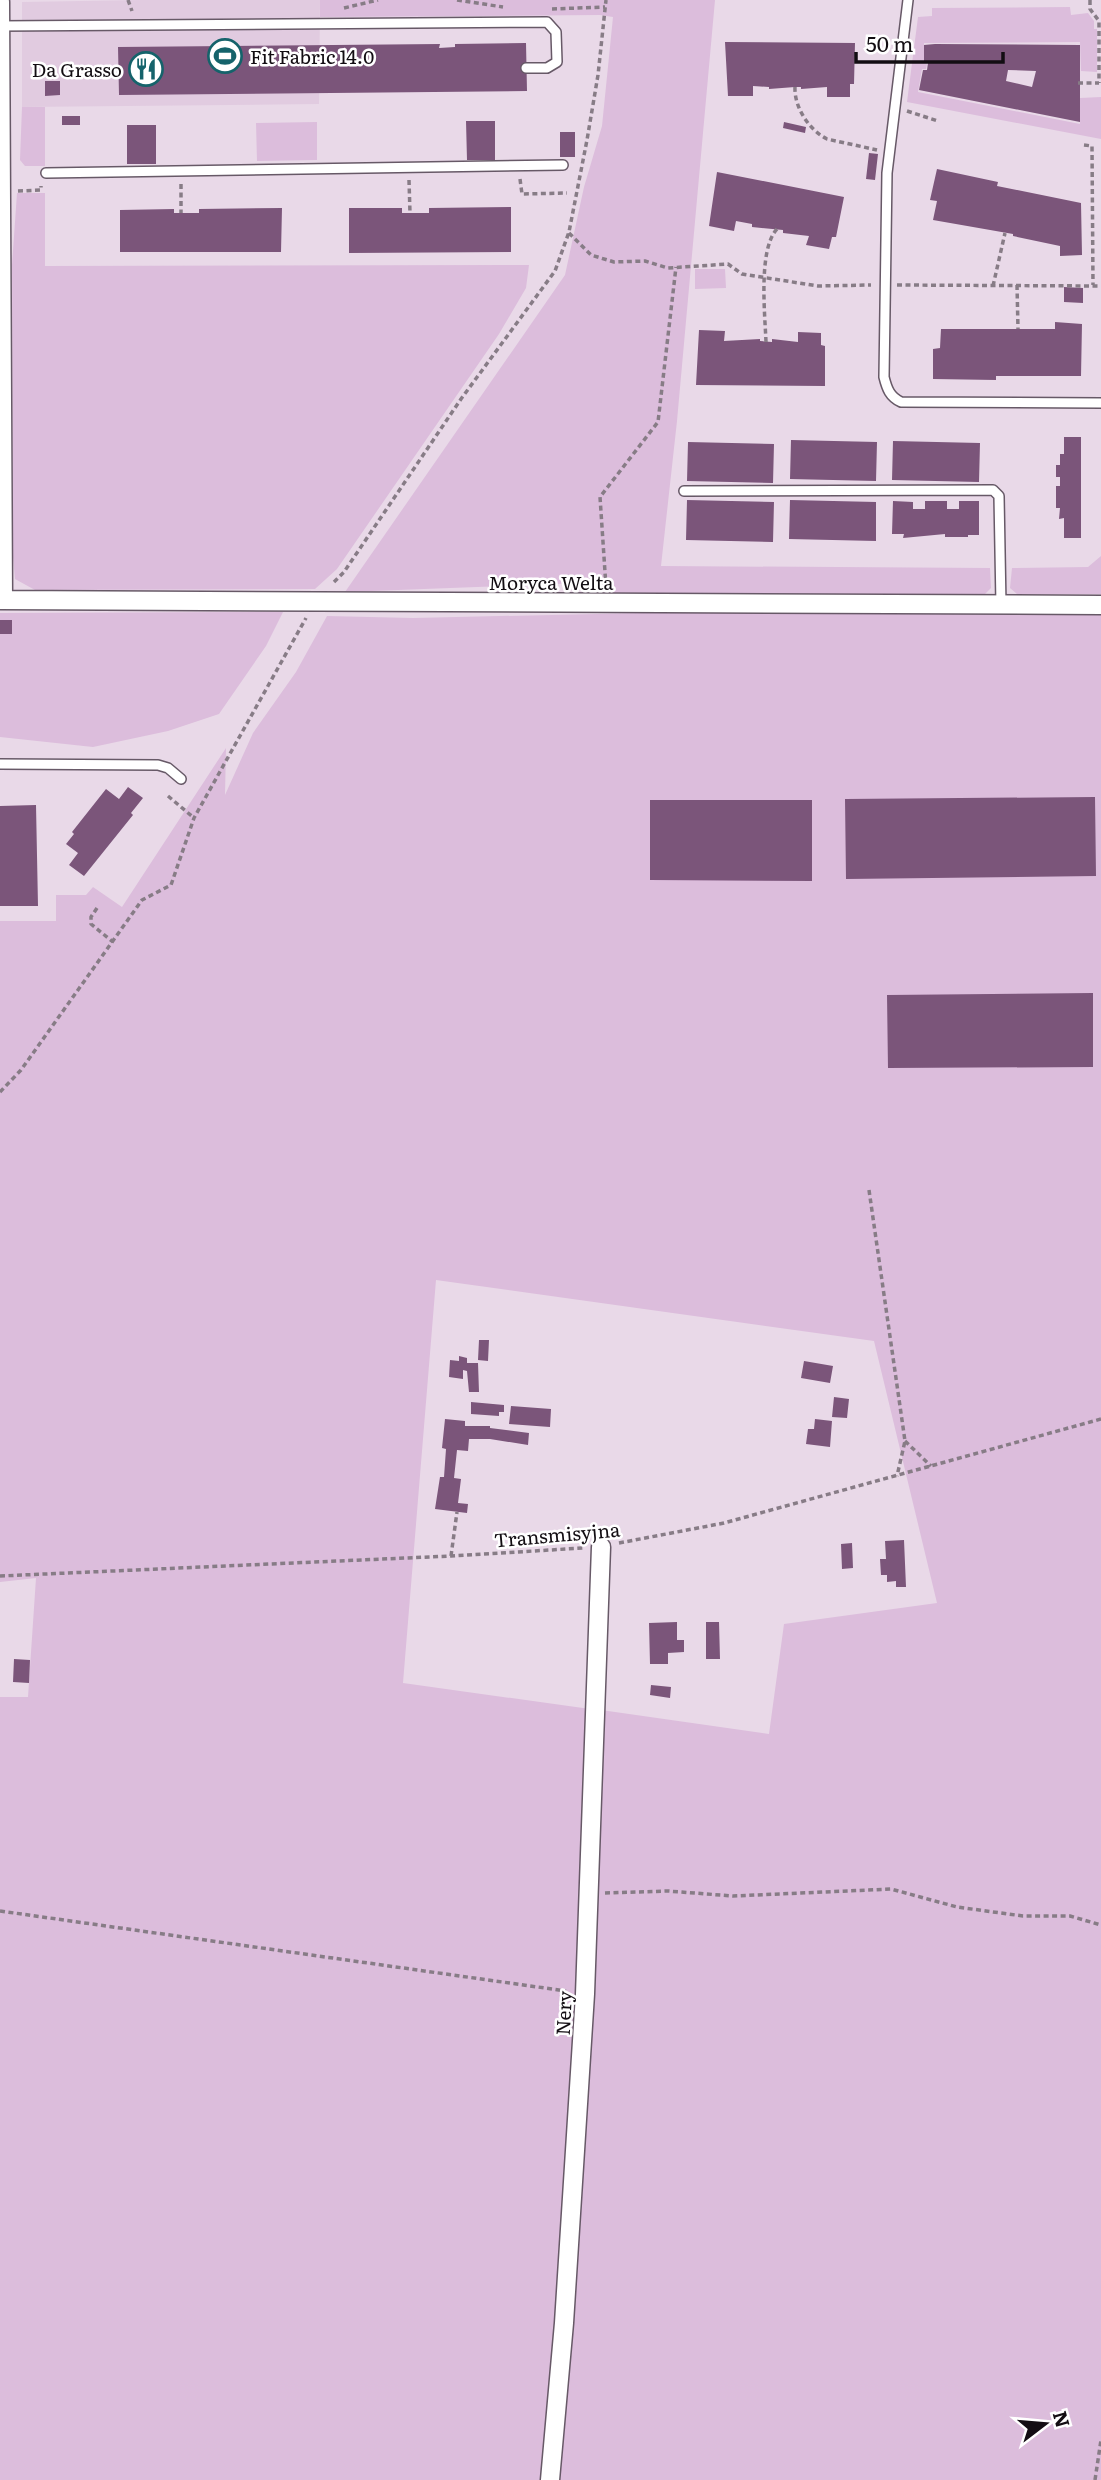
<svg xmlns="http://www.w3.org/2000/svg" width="1101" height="2480" viewBox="0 0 1101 2480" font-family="Literata,serif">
	<rect width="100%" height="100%" fill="#e9d9e8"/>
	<path fill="#e1cbe0" d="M142 0H320L319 104 22 107V2Z"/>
	<path fill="#dcbddc" d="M320 0H715L677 421 661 566 990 568 991 588 985 594H612L609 582 345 592 565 275 584 187 602 126 613 17 600 15 320 17Z
		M1070 7 1071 15 1088 13 1094 21V29H1097V72L1081 71 1080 42 924 43V63L927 64 926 69H922L918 92 1080 124V98L1101 97V139L907 102 918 17 932 16V8Z
		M22 107H45V166H25L20 160Z
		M317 122V160L257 161 256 123Z
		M17 193H45V266L529 265 526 288 499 334 337 569 315 589 35 590 15 579 13 557 12 265Z
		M695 269H725L726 288 695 289Z
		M1101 556V594H1017L1010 588 1012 568 1088 567Z
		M283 612 266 646 219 714 168 731 93 747 0 737V613Z
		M686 612 1101 615V2480H553L601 1710 769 1734 784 1624 937 1603 874 1341 436 1280 403 1683 590 1709 580 1986 558 2324 542 2480H0V1697H28L36 1578 0 1582V921H56V895H86L93 887 122 907 226 748 225 795 253 733 296 672 327 616 413 618Z"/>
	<path fill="#7b557a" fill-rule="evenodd" d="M725 42 855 43 854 84H850V97H827V87L801 89V87H795L769 89V87L753 86V96H728Z
		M526 43 527 91 119 95 118 47 440 44 439 48 455 47V44Z
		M935 44 1080 45V122L919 90 923 70H927L928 63H924V45ZM1008 70 1036 71 1032 87 1006 81Z
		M45 81H60V95L45 96Z
		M62 116H80V125H62Z
		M466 121H495V160H467Z
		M784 122 806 127 805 133 783 128Z
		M127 125H156V164H127Z
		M560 132H575V157H560Z
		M869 153 878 154 875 180 866 179Z
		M937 169 998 182 997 186 1081 203 1082 255 1060 256V246L1013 236V234L933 220 937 201 930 200Z
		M717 172 844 197 836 237H832L829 249 806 245 809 236 783 233V230L752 227V224L736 221 734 231 709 226Z
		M511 207V252L349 253V208H402V213H429V208Z
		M282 208 281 252H120V210L174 209V213H199V209Z
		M1064 287 1083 288V303L1064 302Z
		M1055 322 1082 324 1081 376H996V380L933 379V349L940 348 941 329H1055Z
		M699 330 725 331 724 341 760 339V341L772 342V339L798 342V332L821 333V345L825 346V386L696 385Z
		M1064 437H1081V538H1064V518L1059 519 1060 508H1056V486H1060V477H1056V465H1060V454H1064Z
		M791 440 877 442 876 481 790 479Z
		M893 441 980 443 979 482 892 480Z
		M688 442 774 444 773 483 687 481Z
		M687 500 774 502 773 542 686 540Z
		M790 500 876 502V541L789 539Z
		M893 501 913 502V509H925V501H947V509H959V501H979V535H968V537H945V534L903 538 904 534H892Z
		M0 620H12V634H0Z
		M128 787 143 798 131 813 133 815 84 876 69 865 78 853 66 844 74 834 72 832 106 789 119 799Z
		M1095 797 1096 876 846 879 845 799Z
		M650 800H812V881L650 880Z
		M36 805 38 906H0V806Z
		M1093 993V1067L888 1068 887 995Z
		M479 1340H489L488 1361 478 1360Z
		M459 1356 467 1358V1363H478L479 1392H469L467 1371 463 1370V1379L449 1377 450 1360 459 1361Z
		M804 1361 833 1366 830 1383 801 1378Z
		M834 1397 849 1399 847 1418 832 1417Z
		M471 1402 504 1405V1412H499V1416L471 1414Z
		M511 1406 551 1409 550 1427 509 1424Z
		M445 1419 465 1421V1426H490V1428L529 1433 528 1445 490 1439H469L468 1451 457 1450 454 1478 461 1479 458 1503 468 1504 467 1513 435 1509 440 1477H444L446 1449 442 1448Z
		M815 1419 832 1421 830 1447 806 1444 808 1429H814Z
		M904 1540 906 1587H896V1581L887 1582V1575H881L880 1559H886L885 1541Z
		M852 1543 853 1568 842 1569 841 1544Z
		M677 1622V1640H684V1652L668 1653V1664H650L649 1623Z
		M706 1622H719L720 1659H706Z
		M14 1659 30 1660 29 1683 13 1682Z
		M651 1685 671 1687 670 1698 650 1695Z"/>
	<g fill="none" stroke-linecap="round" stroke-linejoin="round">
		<g stroke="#675967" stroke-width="12">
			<path id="lane" d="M908 0 887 173 884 377C887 389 890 397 901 402L1101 403
				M0 26 547 22 556 32 557 62 547 68H526
				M46 173 563 165
				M684 491 993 490 999 496 1001 605
				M0 764 158 765 168 768 181 779"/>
		</g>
		<g stroke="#675967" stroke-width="21">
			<path id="street" d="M0 2 3 600
				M0 600 1101 605
				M550 2480 564 2323 585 1994 601 1547"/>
		</g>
		<path stroke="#877c86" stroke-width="3.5" stroke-dasharray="5 3.5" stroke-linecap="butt" d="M128 0 132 11
			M457 0 503 7
			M1090 0V9L1099 21V83
			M344 8 378 0
			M552 9 605 7
			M1078 83H1099
			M795 87C794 107 809 130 827 139L877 150
			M907 111 938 121
			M1084 145 1092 146 1093 285
			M520 179 522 194 567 193
			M409 180 410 213
			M181 184V213
			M18 191 41 190V186
			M569 233 591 255 614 262 645 261 668 268 728 264 742 274 818 286 871 285
			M897 285 1101 286
			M1017 285 1018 329
			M993 286 1005 233
			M766 342C765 315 758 249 777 229
			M334 582 344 572 461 399 555 271 569 232 587 140 598 75 606 0
			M606 587 600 497 658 422 676 267
			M168 796 194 818
			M97 908 91 917V924L113 942
			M0 1092 21 1070 142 900 171 885 194 818 306 618
			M869 1190 905 1441 897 1476
			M905 1441 931 1466
			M619 1543 724 1523 1101 1419
			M451 1556 457 1512
			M0 1576 451 1556 583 1548
			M605 1893 668 1891 733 1896 891 1889 957 1907 1023 1916H1070L1101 1925
			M0 1911 566 1991
			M1095 2480 1101 2440"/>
		<use href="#lane" stroke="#fff" stroke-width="9"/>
		<use href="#street" stroke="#fff" stroke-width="18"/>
	</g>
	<defs>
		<g id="stadium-ring" transform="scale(1.75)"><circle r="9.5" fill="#fff" stroke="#15636b" stroke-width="1.5"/><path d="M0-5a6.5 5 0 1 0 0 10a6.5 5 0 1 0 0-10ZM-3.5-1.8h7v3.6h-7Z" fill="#15636b"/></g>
		<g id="restaurant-ring" transform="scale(1.75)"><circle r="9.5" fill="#fff" stroke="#15636b" stroke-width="1.5"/><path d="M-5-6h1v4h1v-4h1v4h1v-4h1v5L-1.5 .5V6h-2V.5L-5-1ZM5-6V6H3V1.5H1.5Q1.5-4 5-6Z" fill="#15636b"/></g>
	</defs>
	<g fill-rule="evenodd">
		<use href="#stadium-ring" x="225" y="56"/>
		<use href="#restaurant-ring" x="146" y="69"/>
	</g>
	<g text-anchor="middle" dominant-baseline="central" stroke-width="5" stroke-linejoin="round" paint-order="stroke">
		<g font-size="19" fill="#120d12" stroke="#fff" text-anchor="start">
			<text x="250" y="56">Fit Fabric 14.0</text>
			<text x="122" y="69" text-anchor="end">Da Grasso</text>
		</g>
		<g font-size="19" fill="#120d12" stroke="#fff">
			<text x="551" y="582">Moryca Welta</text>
			<text transform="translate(557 1534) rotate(-5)">Transmisyjna</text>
			<text transform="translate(563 2013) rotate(-87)">Nery</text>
		</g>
	</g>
	<g transform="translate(1045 2424) rotate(74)" stroke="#ffffff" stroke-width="5" paint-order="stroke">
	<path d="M0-5L12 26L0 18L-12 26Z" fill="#120d12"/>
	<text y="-10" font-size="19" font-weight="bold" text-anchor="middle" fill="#120d12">N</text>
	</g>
	<path d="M856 52v10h147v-10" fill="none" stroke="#120d12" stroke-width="3.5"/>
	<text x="866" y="52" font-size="21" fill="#120d12" stroke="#ffffff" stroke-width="5" paint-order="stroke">50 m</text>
</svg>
